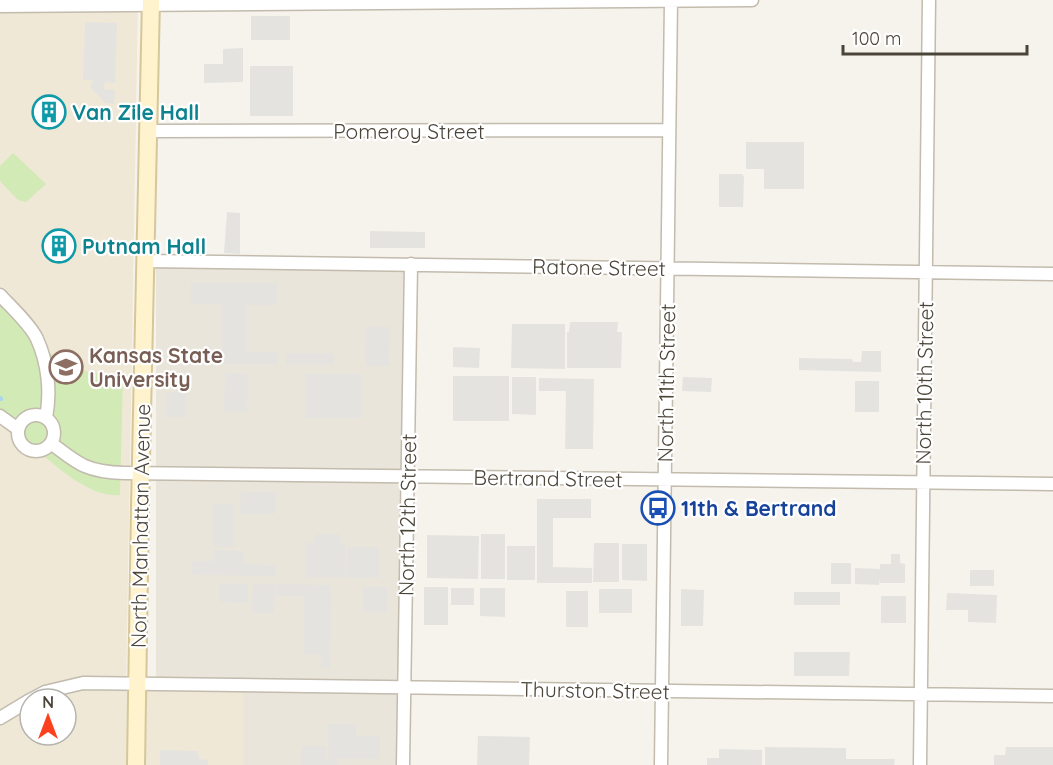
<svg xmlns="http://www.w3.org/2000/svg" width="1053" height="765" viewBox="0 0 1053 765" font-family="Quicksand,sans-serif">
	<rect width="100%" height="100%" fill="#f6f3ec"/>
	<path fill="#eae5da" d="M156 265 406 270 396 765H156Z"/>
	<path fill="#efe8d6" fill-rule="evenodd" d="M0 0H138L126 690 243 692V765H0ZM30 699H66V735H30Z"/>
	<path fill="#d2eab5" d="M13 153 46 184 26 202 18 200 0 181V166Z
		M0 304C25 329 50 362 85 371 97 375 111 373 123 374L120 495C80 499 29 440 0 415Z"/>
	<path fill="#e5e3e0" d="M251 16H290V40H251Z
		M85 22 117 23 115 83 105 82 104 89 115 90 114 104 105 103 90 87 93 80H83Z
		M243 48V82L204 83V64H223V49Z
		M250 66H293V116H250Z
		M746 142H804V189H764V169H746Z
		M719 174H742L744 177 743 207H719Z
		M227 212 240 213V254L224 253Z
		M370 231 425 232V248H370Z
		M191 283H277V305H247V352H278V364H190V352H222V304H191Z
		M570 322H618L617 332H622L621 368H567V332H569Z
		M512 324H565V369L511 368Z
		M366 327H390L389 366H365Z
		M453 347 480 348 479 368 453 367Z
		M862 351H881V372L799 370V358L852 359 853 362H861Z
		M287 353H334V365L286 364Z
		M178 373H187L186 417H166L167 392H178Z
		M225 373 248 374 247 412 224 411Z
		M306 374H362V418H306Z
		M453 376H509V421H453Z
		M512 377H536V415L512 414Z
		M683 377 712 378 711 392 682 391Z
		M539 378 594 379 593 449H565L566 391H539Z
		M855 381H879V412H855Z
		M241 492H275V514H240Z
		M537 499H591V518H553V567L592 568V583H537Z
		M213 504H234V547H213Z
		M315 534H340V543H345V577H305L306 543H315Z
		M481 534H505V579H481Z
		M427 535 479 536 478 579 427 578Z
		M594 543H619V582H593Z
		M622 544H647V581L622 580Z
		M507 546H535V580H507Z
		M347 547H379V578H346Z
		M214 550 243 551V564L275 565V576L192 575V561H214Z
		M891 554H900V563L905 564V583H880V578L879 585 855 584V568L880 569V564H891Z
		M831 563H851V584H831Z
		M970 570H994V586H970Z
		M219 583 248 584V603L219 602Z
		M253 584 275 585 274 613H252Z
		M276 584 331 585 330 668H321V655L304 654V596H276Z
		M363 587H387V613L363 612Z
		M424 587H448V625H424Z
		M451 588H474V605H451Z
		M480 588H505V617L480 616Z
		M599 589H632V613H599Z
		M681 589 704 590 703 626H681Z
		M566 591H588V627H566Z
		M794 592H840V605H794Z
		M947 593 997 595 996 623 968 622V610H946Z
		M881 596H906V623H881Z
		M794 652H850L849 676H794Z
		M328 724H356V736H380V759H328Z
		M478 736 530 737 529 765H477Z
		M301 746H326V759L337 760V765H301Z
		M765 747 846 748V759H895L894 765H765Z
		M1006 747H1053V765H994V755H1005Z
		M719 749 762 750V765H707V758H719Z
		M160 750 198 751 199 759 208 760V765H160Z"/>
	<g fill="none" stroke-linecap="round" stroke-linejoin="round">
		<path stroke="#a9d4f2" stroke-width="4" d="M0 398 1 399"/>
		<g stroke="#c2bbae" stroke-width="15">
			<path id="street" d="M0 6 752 0
				M149 131 669 130
				M146 261 1053 274
				M0 295C10 306 31 325 37 339 48 363 51 392 46 418
				M18 433a18 18 0 1 1 36 0a18 18 0 1 1-36 0Z
				M0 416 18 429
				M51 443C79 465 88 472 124 473L1053 484
				M32 699 45 692 83 683 1053 696
				M0 718 30 700
				M403 765 411 264
				M661 765 671 1
				M920 765 929 0"/>
		</g>
		<g stroke="#d6c79b" stroke-width="20">
			<path id="secondary" d="M136 765 140 506 151 0"/>
		</g>
		<use href="#street" stroke="#fff" stroke-width="12"/>
		<use href="#secondary" stroke="#fff3cd" stroke-width="16"/>
	</g>
	<defs>
		<g id="building-ring" transform="scale(1.725)"><circle r="9.5" fill="#fff" stroke="#0f9aa8" stroke-width="1.5"/><path d="M-4-6H4V6H1V3H-1V6H-4ZM-2.5-4.3h1.7v1.8h-1.7ZM.8-4.3h1.7v1.8H.8ZM-2.5-1h1.7V.8h-1.7ZM.8-1h1.7V.8H.8Z" fill="#0f9aa8"/></g>
		<g id="university-ring" transform="scale(1.725)"><circle r="9.5" fill="#fff" stroke="#8d6e63" stroke-width="1.5"/><path d="M0-5L7-2L0 1L-7-2ZM-4 1L0 2.5L4 1V4Q0 6-4 4Z" fill="#8d6e63"/></g>
		<g id="bus-ring" transform="scale(1.725)"><circle r="9.5" fill="#fff" stroke="#1a4fb4" stroke-width="1.5"/><path d="M-5-6H5V4H4V6H2V4H-2V6H-4V4H-5ZM-3.5-4V0h7V-4ZM-3.5 1.2v1.5H-2V1.2ZM2 1.2v1.5H3.5V1.2Z" fill="#1a4fb4"/></g>
	</defs>
	<g fill-rule="evenodd">
		<use href="#building-ring" x="49" y="112"/>
		<use href="#building-ring" x="59" y="246"/>
		<use href="#university-ring" x="66" y="367"/>
		<use href="#bus-ring" x="658" y="508"/>
	</g>
	<g text-anchor="middle" dominant-baseline="central" stroke-width="4.5" stroke-linejoin="round" paint-order="stroke">
		<g font-size="21" font-weight="bold" fill="#0d838f" stroke="#fff" text-anchor="start">
			<text x="72" y="112">Van Zile Hall</text>
			<text x="82" y="246">Putnam Hall</text>
		</g>
		<g font-size="21" fill="#4b4439" stroke="#fff">
			<text x="409" y="131">Pomeroy Street</text>
			<text transform="translate(599 267) rotate(1)">Ratone Street</text>
			<text transform="translate(666 383) rotate(-89)">North 11th Street</text>
			<text transform="translate(924 383) rotate(-89)">North 10th Street</text>
			<text transform="translate(548 478) rotate(1)">Bertrand Street</text>
			<text transform="translate(407 515) rotate(-89)">North 12th Street</text>
			<text transform="translate(140 526) rotate(-89)">North Manhattan Avenue</text>
			<text transform="translate(595 690) rotate(1)">Thurston Street</text>
		</g>
		<g font-size="21" font-weight="bold" fill="#785e54" stroke="#fff" text-anchor="start">
			<text x="89" y="355">Kansas State<tspan x="89" dy="24">University</tspan></text>
		</g>
		<g font-size="21" font-weight="bold" fill="#164399" stroke="#fff" text-anchor="start">
			<text x="681" y="508">11th &amp; Bertrand</text>
		</g>
	</g>
	<g transform="translate(48 717)"><circle r="28" fill="#ffffff" stroke="#b7b4b0" stroke-width="1.5"/>
	<path d="M0-4.5L10 22L0 15L-10 22Z" fill="#fc3f1d"/>
	<text y="-9" font-size="16" font-weight="bold" text-anchor="middle" fill="#4b4439">N</text>
	</g>
	<path d="M843 45v9h184v-9" fill="none" stroke="#4b4439" stroke-width="3"/>
	<text x="852" y="45" font-size="18" fill="#4b4439" stroke="#ffffff" stroke-width="4.5" paint-order="stroke">100 m</text>
</svg>
